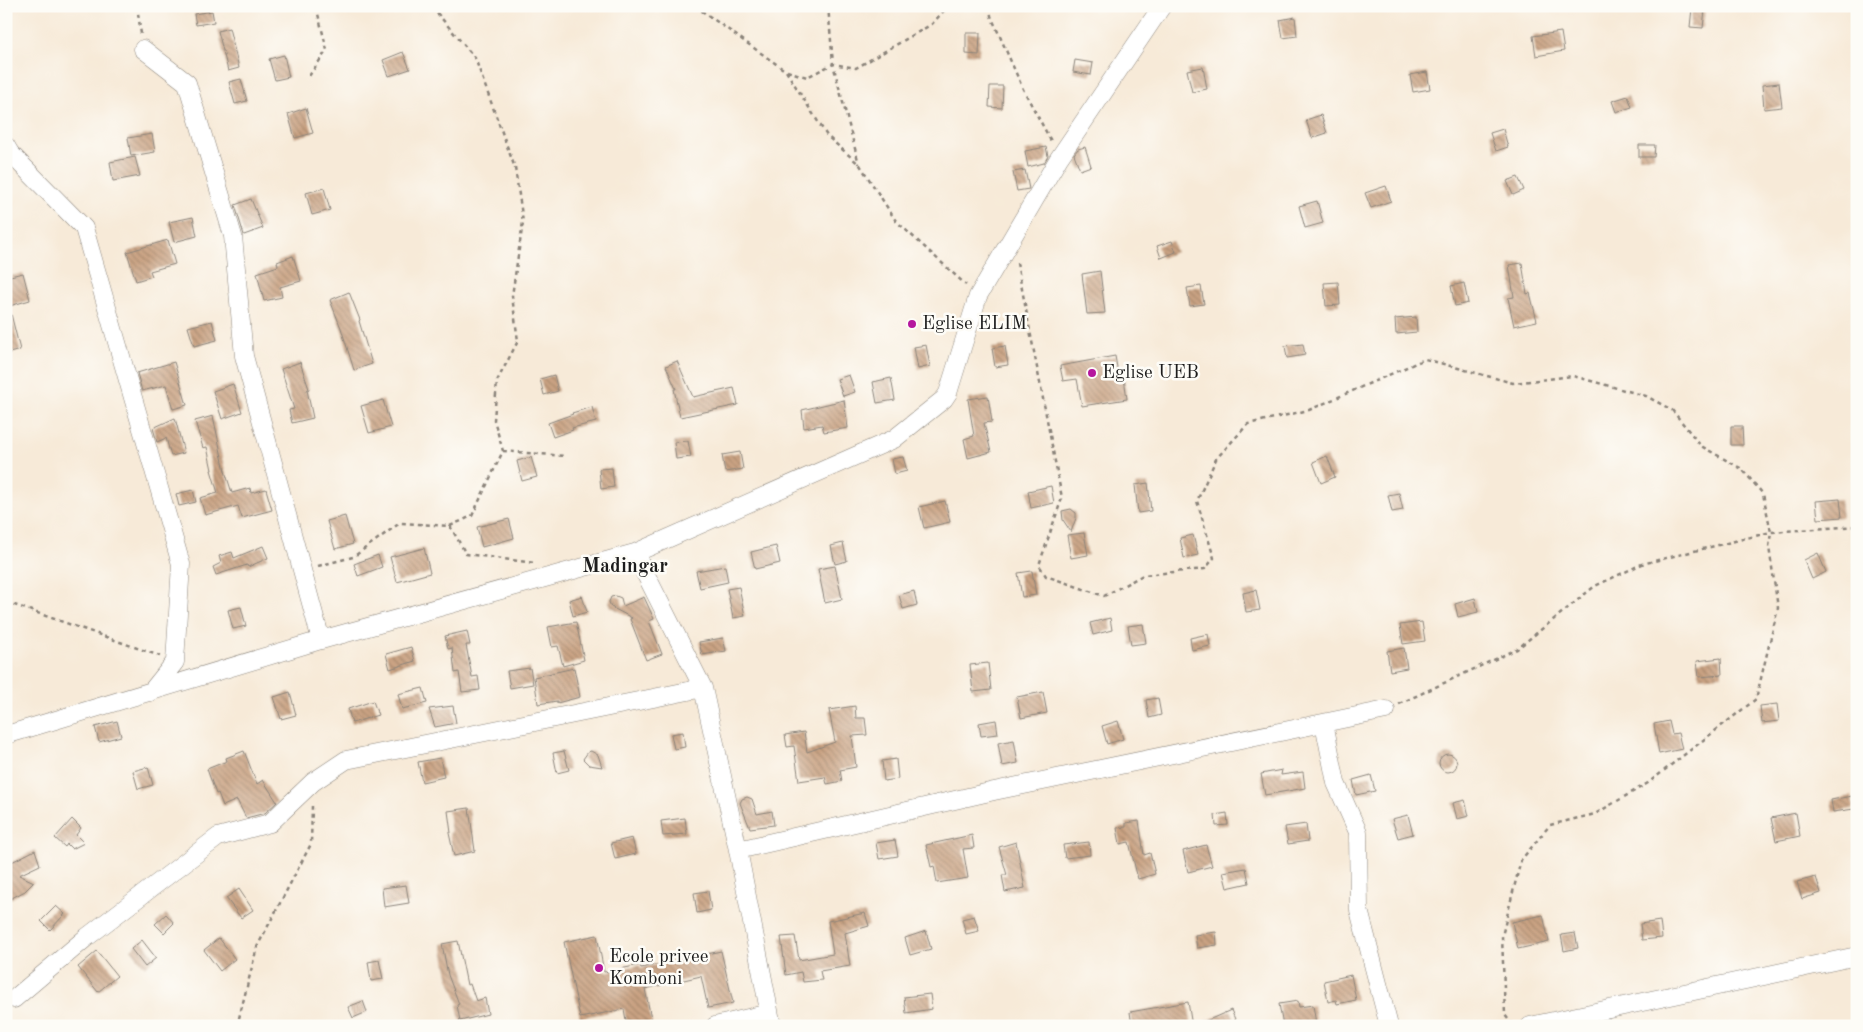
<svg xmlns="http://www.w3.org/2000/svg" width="1863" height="1032" viewBox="0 0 1863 1032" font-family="'Old Standard TT',serif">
	<defs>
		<pattern id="building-back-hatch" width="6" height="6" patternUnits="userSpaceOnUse" patternTransform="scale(1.25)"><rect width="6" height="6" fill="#caa383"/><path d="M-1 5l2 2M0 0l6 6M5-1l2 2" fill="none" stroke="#a3846a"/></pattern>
	</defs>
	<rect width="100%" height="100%" fill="#fdfcf7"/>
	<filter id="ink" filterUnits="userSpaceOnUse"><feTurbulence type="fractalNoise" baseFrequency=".02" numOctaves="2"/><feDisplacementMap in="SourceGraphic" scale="10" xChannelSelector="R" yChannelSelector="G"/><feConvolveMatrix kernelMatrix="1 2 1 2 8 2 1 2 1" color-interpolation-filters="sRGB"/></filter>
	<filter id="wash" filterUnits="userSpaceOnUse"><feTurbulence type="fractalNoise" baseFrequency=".0096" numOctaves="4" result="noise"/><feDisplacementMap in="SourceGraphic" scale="20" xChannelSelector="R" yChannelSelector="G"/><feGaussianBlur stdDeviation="1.12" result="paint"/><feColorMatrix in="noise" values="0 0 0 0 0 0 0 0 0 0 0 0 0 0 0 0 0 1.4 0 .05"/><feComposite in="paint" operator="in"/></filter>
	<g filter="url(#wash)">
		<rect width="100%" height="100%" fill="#f7ead8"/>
		<g id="blocks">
			<path fill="url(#building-back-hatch)" d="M1692 8 1705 9 1703 28 1690 27Z
				M212 11 214 22 196 25 194 14Z
				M1295 17 1297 36 1283 38 1280 20Z
				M229 28 239 68 228 71 218 31Z
				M1561 32 1564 51 1536 56 1533 36Z
				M966 33H980L979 55 966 54Z
				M403 52 410 69 389 76 383 60Z
				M284 55 289 77 275 80 269 59Z
				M1075 60 1093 63 1091 75 1073 72Z
				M1203 67 1207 89 1192 92 1187 70Z
				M1427 72 1430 89 1413 92 1410 75Z
				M241 79 247 101 235 104 229 82Z
				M1779 83 1782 107 1764 109 1762 85Z
				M990 86H1003L1002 108 989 107Z
				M1628 96 1632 107 1616 112 1612 101Z
				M306 108 313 133 295 138 288 114Z
				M1321 115 1327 133 1312 138 1306 120Z
				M1503 129 1508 147 1496 151 1490 133Z
				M152 134 155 152 131 156 128 138Z
				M1639 145H1655L1654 157H1639Z
				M1046 147 1048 156 1044 163 1028 167 1025 151Z
				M1085 147 1091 166 1080 170 1074 154 1078 149Z
				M135 157 140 176 113 181 110 162Z
				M1025 170 1029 189 1017 191 1013 172Z
				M1518 177 1524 190 1513 195 1507 181Z
				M1386 186 1391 201 1371 208 1365 193Z
				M324 188 330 210 312 215 306 193Z
				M251 199 263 228 244 235 235 205Z
				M1317 201 1323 223 1305 228 1299 206Z
				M193 217 197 236 174 242 169 222Z
				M168 240 175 264 150 271 152 276 136 281 127 252Z
				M1172 241 1176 252 1161 258 1157 246Z
				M293 256 301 281 280 287 282 297 264 301 257 273 278 266 277 262Z
				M1522 263 1527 294 1530 293 1537 321 1514 326 1508 298 1514 297 1509 265Z
				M1100 271 1105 313 1087 314 1082 274Z
				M23 273 30 300 6 307V277Z
				M1338 282 1340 305 1326 306 1324 283Z
				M1464 283 1468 303 1455 306 1451 286Z
				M1201 286 1204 304 1190 306 1187 288Z
				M349 292 360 320 359 321 372 364 354 370 341 328 330 300Z
				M6 314H11L20 350 6 354Z
				M1416 317 1417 332 1396 334 1395 319Z
				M212 321 217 340 194 346 188 327Z
				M1303 344 1305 355 1287 358 1285 346Z
				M926 345 930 366 918 369 914 347Z
				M1005 346 1008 365 995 367 992 348Z
				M1115 356 1119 379 1124 378 1127 399 1082 406 1077 379 1063 381 1060 366Z
				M677 361 693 397 734 388 738 405 680 417 674 389H676L666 366Z
				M174 362 187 405 173 409 166 385 142 391 137 373Z
				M300 362 309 389 307 390 313 418 292 423 289 410 294 409 281 369Z
				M554 375 558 391 544 395 540 379Z
				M849 375 855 392 843 396 837 379Z
				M891 378 895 400 877 403 873 382Z
				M233 384 242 412 222 419 213 391Z
				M988 396 992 422 984 423 991 452 968 458 964 439 974 436 968 399Z
				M383 400 391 427 369 433 361 406Z
				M844 400 848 428 824 432 822 425 804 428 802 410Z
				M592 407 596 422 572 428 573 430 553 437 548 423 573 414 572 413Z
				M213 416 225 471 232 493 250 488 251 493 266 489 272 510 242 518 238 506 205 515 200 498 218 493 211 470H212L207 447 203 448 195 421Z
				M175 418 184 453 171 456 166 438 157 442 153 428Z
				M1731 426H1742L1743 445H1731Z
				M688 441 691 457 676 459 674 442Z
				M740 452 743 469 725 472 722 455Z
				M1327 456 1335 477 1321 483 1313 462Z
				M531 457 537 477 522 481 517 461Z
				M903 457 907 471 895 474 892 459Z
				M612 468 614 487 601 489 599 469Z
				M1148 483 1151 511 1138 513 1135 485Z
				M1051 486 1054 503 1031 508 1028 491Z
				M193 490 196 502 179 506 176 494Z
				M1399 493 1403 510 1392 512 1388 495Z
				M1840 499 1842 517 1818 519 1816 501Z
				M945 501 950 522 924 528 919 507Z
				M1071 509 1076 513V518L1071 532 1063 520 1062 511Z
				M345 516 353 544 335 549 327 521Z
				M509 519 514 538 482 547 477 527Z
				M1084 533 1088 555 1071 558 1067 535Z
				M1193 535 1198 555 1184 558 1180 538Z
				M843 543 847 561 835 564 831 546Z
				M263 546 268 558 248 567 247 565 216 575 213 567 221 563 219 556 232 552 234 558Z
				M776 546 780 563 755 569 751 552Z
				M424 548 430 573 397 582 390 557Z
				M1818 553 1826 572 1812 579 1804 560Z
				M378 555 382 567 358 576 354 564Z
				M725 566 728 582 700 588 696 571Z
				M835 566 842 599 825 603 818 569Z
				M1032 571 1036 595 1022 597 1018 573Z
				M739 587 745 616 733 618 727 589Z
				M1256 590 1260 610 1246 612 1243 593Z
				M914 591 917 605 903 609 899 595Z
				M582 596 587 612 573 616 569 600Z
				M616 596 621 598 623 606 644 597 654 619 649 621 662 654 646 660 630 619 632 618 611 607 609 602 611 597Z
				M1475 598 1478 612 1458 617 1455 604Z
				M241 607 246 626 233 629 228 610Z
				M1110 618 1112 630 1093 635 1090 623Z
				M576 622 584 660 563 666 558 646 552 647 548 627Z
				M1422 622 1425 641 1403 644 1400 625Z
				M1143 624 1146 643 1131 645 1128 626Z
				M467 631 470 645H466L472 677 478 676 480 690 462 692 459 672 455 673 452 648 448 649 445 636Z
				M1208 634 1210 646 1192 650 1190 638Z
				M723 638 726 651 702 655 699 642Z
				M411 647 415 661 390 669 386 654Z
				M1404 648 1407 668 1390 671 1387 651Z
				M1721 658 1722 675 1699 677 1697 661Z
				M988 663 991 690 973 692 970 665Z
				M530 668 533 684 510 688 507 671Z
				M574 668 580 697 557 703V701L538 704 534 677Z
				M423 688 427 703 402 709 398 694Z
				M290 692 296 715 281 719 274 697Z
				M1043 692 1047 713 1021 718 1017 697Z
				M1158 698 1161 715 1149 718 1146 700Z
				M373 701 378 715 352 723 348 709Z
				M1777 704 1779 721 1762 723 1760 706Z
				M453 706 456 723 435 727 429 709Z
				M855 706 856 718H865L867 735 852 736 856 767 840 770 842 781 827 784 825 777 799 781 794 746 787 747 785 735 804 732 807 752 835 742 829 710Z
				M996 720 998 734 981 736 979 723Z
				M117 721 121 736 99 742 95 727Z
				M1118 721 1123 739 1107 744 1102 726Z
				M1669 721 1672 734 1678 733 1682 749 1659 754 1654 724Z
				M683 732 685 747 674 749 671 734Z
				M1014 740 1018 763 1002 766 998 743Z
				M244 751 257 784 263 780 277 802 265 813 246 818 237 800 223 806 218 793 216 794 207 769 227 761 226 758Z
				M564 751 569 770 557 773 553 753Z
				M591 751 598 755 602 767 589 765 583 759 588 752Z
				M1439 763a9 9 0 1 1 18 0a9 9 0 1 1-18 0Z
				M440 758 444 777 422 782 418 762Z
				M896 759 898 779 884 781 882 761Z
				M148 767 153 785 138 789 133 771Z
				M1282 770 1281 775 1303 772 1305 788 1265 795 1261 774Z
				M1371 775 1375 791 1356 795 1353 780Z
				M1852 796 1854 809 1833 812 1831 800Z
				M747 797 752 799 757 814 772 811 774 825 750 828 740 803 742 799Z
				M1465 800 1469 816 1457 819 1453 803Z
				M469 808 475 851 454 856 449 833H451L448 811Z
				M1227 813 1228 825 1216 826 1215 815Z
				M1796 813 1800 836 1776 841 1771 818Z
				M1408 815 1413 834 1398 838 1392 819Z
				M685 818 687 834 663 836 661 821Z
				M72 819 81 828 76 835 84 843 72 849 67 844 65 847 55 838Z
				M1139 821 1144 855 1150 853 1155 874 1138 879 1129 842 1120 844 1117 828 1126 827V823Z
				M1306 824 1308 841 1288 844 1285 827Z
				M972 835 974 848 963 849 968 878 937 883 934 866 931 867 926 845Z
				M632 838 636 854 615 859 611 843Z
				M895 840 898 856 879 859 876 843Z
				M1016 842 1025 888 1005 892 1002 875H1007L999 847Z
				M1089 842 1090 855 1065 858 1063 845Z
				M1206 845 1212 866 1188 872 1183 851Z
				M35 850 40 865 19 875 34 882 25 891 10 899 6 892V865Z
				M1246 868 1249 883 1227 888 1223 872Z
				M1816 877 1821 893 1802 899 1797 882Z
				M406 885 409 903 384 907 382 888Z
				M239 889 253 910 241 918 226 898Z
				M708 891 711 910 697 913 694 893Z
				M56 906 65 914 50 930 41 921Z
				M865 913 869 926 845 933 850 966 820 971 822 980 803 982 801 972 786 975 781 937 795 936 799 960 833 954 828 921Z
				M166 914 174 923 164 933 155 924Z
				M1543 915 1549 942 1518 949 1512 922Z
				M974 916 979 931 966 934 962 919Z
				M1660 921 1662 938 1642 940 1640 924Z
				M926 931 931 949 910 955 905 938Z
				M1216 932 1217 945 1197 948 1195 935Z
				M1575 933 1578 948 1564 951 1561 935Z
				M597 935 604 972 640 965 641 968 721 951 733 1003 708 1008 701 976 645 989 652 1023 627 1026 624 1009 580 1018 564 942Z
				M219 938 235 959 220 971 204 950Z
				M142 940 156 958 145 967 131 949Z
				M458 941 467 985 470 984 476 1001 485 998 488 1014 460 1021 457 1005 459 1004 448 975 442 944Z
				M97 951 117 976 98 992 78 967Z
				M379 960 383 979 371 981 368 962Z
				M1351 975 1356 1000 1337 1004 1336 1000 1328 1002 1324 981Z
				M930 994 932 1009 906 1013 904 997Z
				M363 1001 367 1012 353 1018 348 1007Z
				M1298 1001 1299 1007 1313 1005 1316 1024 1283 1026 1279 1004Z
				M1188 1002 1192 1026H1132L1130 1012Z
				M1231 1010 1238 1026H1195Z"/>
		</g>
	</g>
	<g filter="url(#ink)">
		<use href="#blocks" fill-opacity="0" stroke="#8a837a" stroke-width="1"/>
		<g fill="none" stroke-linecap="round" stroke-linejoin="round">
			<g stroke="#8a837a" stroke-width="19">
				<path id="minor" d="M143 49 187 83 233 236 244 356 321 640
					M6 146 10 153 84 228 181 564 175 662 151 692
					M635 553 703 688 738 850 772 1026
					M1324 723 1336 783 1358 832 1359 910 1389 1026
					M6 735 321 640 635 553 894 439 944 399 948 393 978 296 1059 158 1162 6
					M738 850 994 791 1386 710
					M14 999 87 937 218 837 270 823 313 782 346 760 703 688
					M715 1026 769 1013
					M1530 1026 1857 956"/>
			</g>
			<path stroke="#8a837a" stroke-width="2.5" stroke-dasharray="4 4" stroke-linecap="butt" d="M137 6 141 34
				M695 6 786 71 827 136 860 165 896 221 966 285
				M828 6 833 64 859 164
				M990 6 991 16 1023 89 1051 141
				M437 13 475 58 515 168 523 222 512 296 518 341 497 381 494 420 503 451
				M787 71 807 77 833 64 856 68 932 24 948 6
				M309 76 327 50 316 6
				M1017 263 1062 498 1039 565 1046 576 1104 596 1143 575 1205 569 1214 558 1197 501 1216 459 1248 424 1309 410 1425 359 1513 383 1573 376 1646 396 1672 410 1701 446 1742 469 1763 494 1771 532 1769 547 1778 608 1756 699 1648 783 1595 814 1550 825 1521 860 1502 936 1505 1015 1513 1026
				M450 526 472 516 503 451 565 456
				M318 566 353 557 400 523 450 526 466 554 534 563
				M6 602 160 656
				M1399 704 1517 649 1595 586 1642 564 1771 532 1857 526
				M237 1026 257 947 311 844 312 806"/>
			<use href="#minor" stroke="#fff" stroke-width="18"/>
		</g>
	</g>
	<g fill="#b5179e" stroke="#fdfcf7" stroke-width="2">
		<circle cx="912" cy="324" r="5"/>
		<circle cx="1092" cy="373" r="5"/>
		<circle cx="599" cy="968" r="5"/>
	</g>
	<g text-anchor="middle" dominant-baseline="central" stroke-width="5" stroke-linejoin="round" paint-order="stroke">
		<g font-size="19" fill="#1c1c1c" stroke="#fdfcf7" text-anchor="start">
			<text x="922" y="324">Eglise ELIM</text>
			<text x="1102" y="373">Eglise UEB</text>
			<text x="609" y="957">Ecole privee<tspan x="609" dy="22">Komboni</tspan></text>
		</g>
		<g font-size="20" font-weight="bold" fill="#1c1c1c" stroke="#fdfcf7">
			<text x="625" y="567">Madingar</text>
		</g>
	</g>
	<rect width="1863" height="1032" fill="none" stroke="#fdfcf7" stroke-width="25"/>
</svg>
